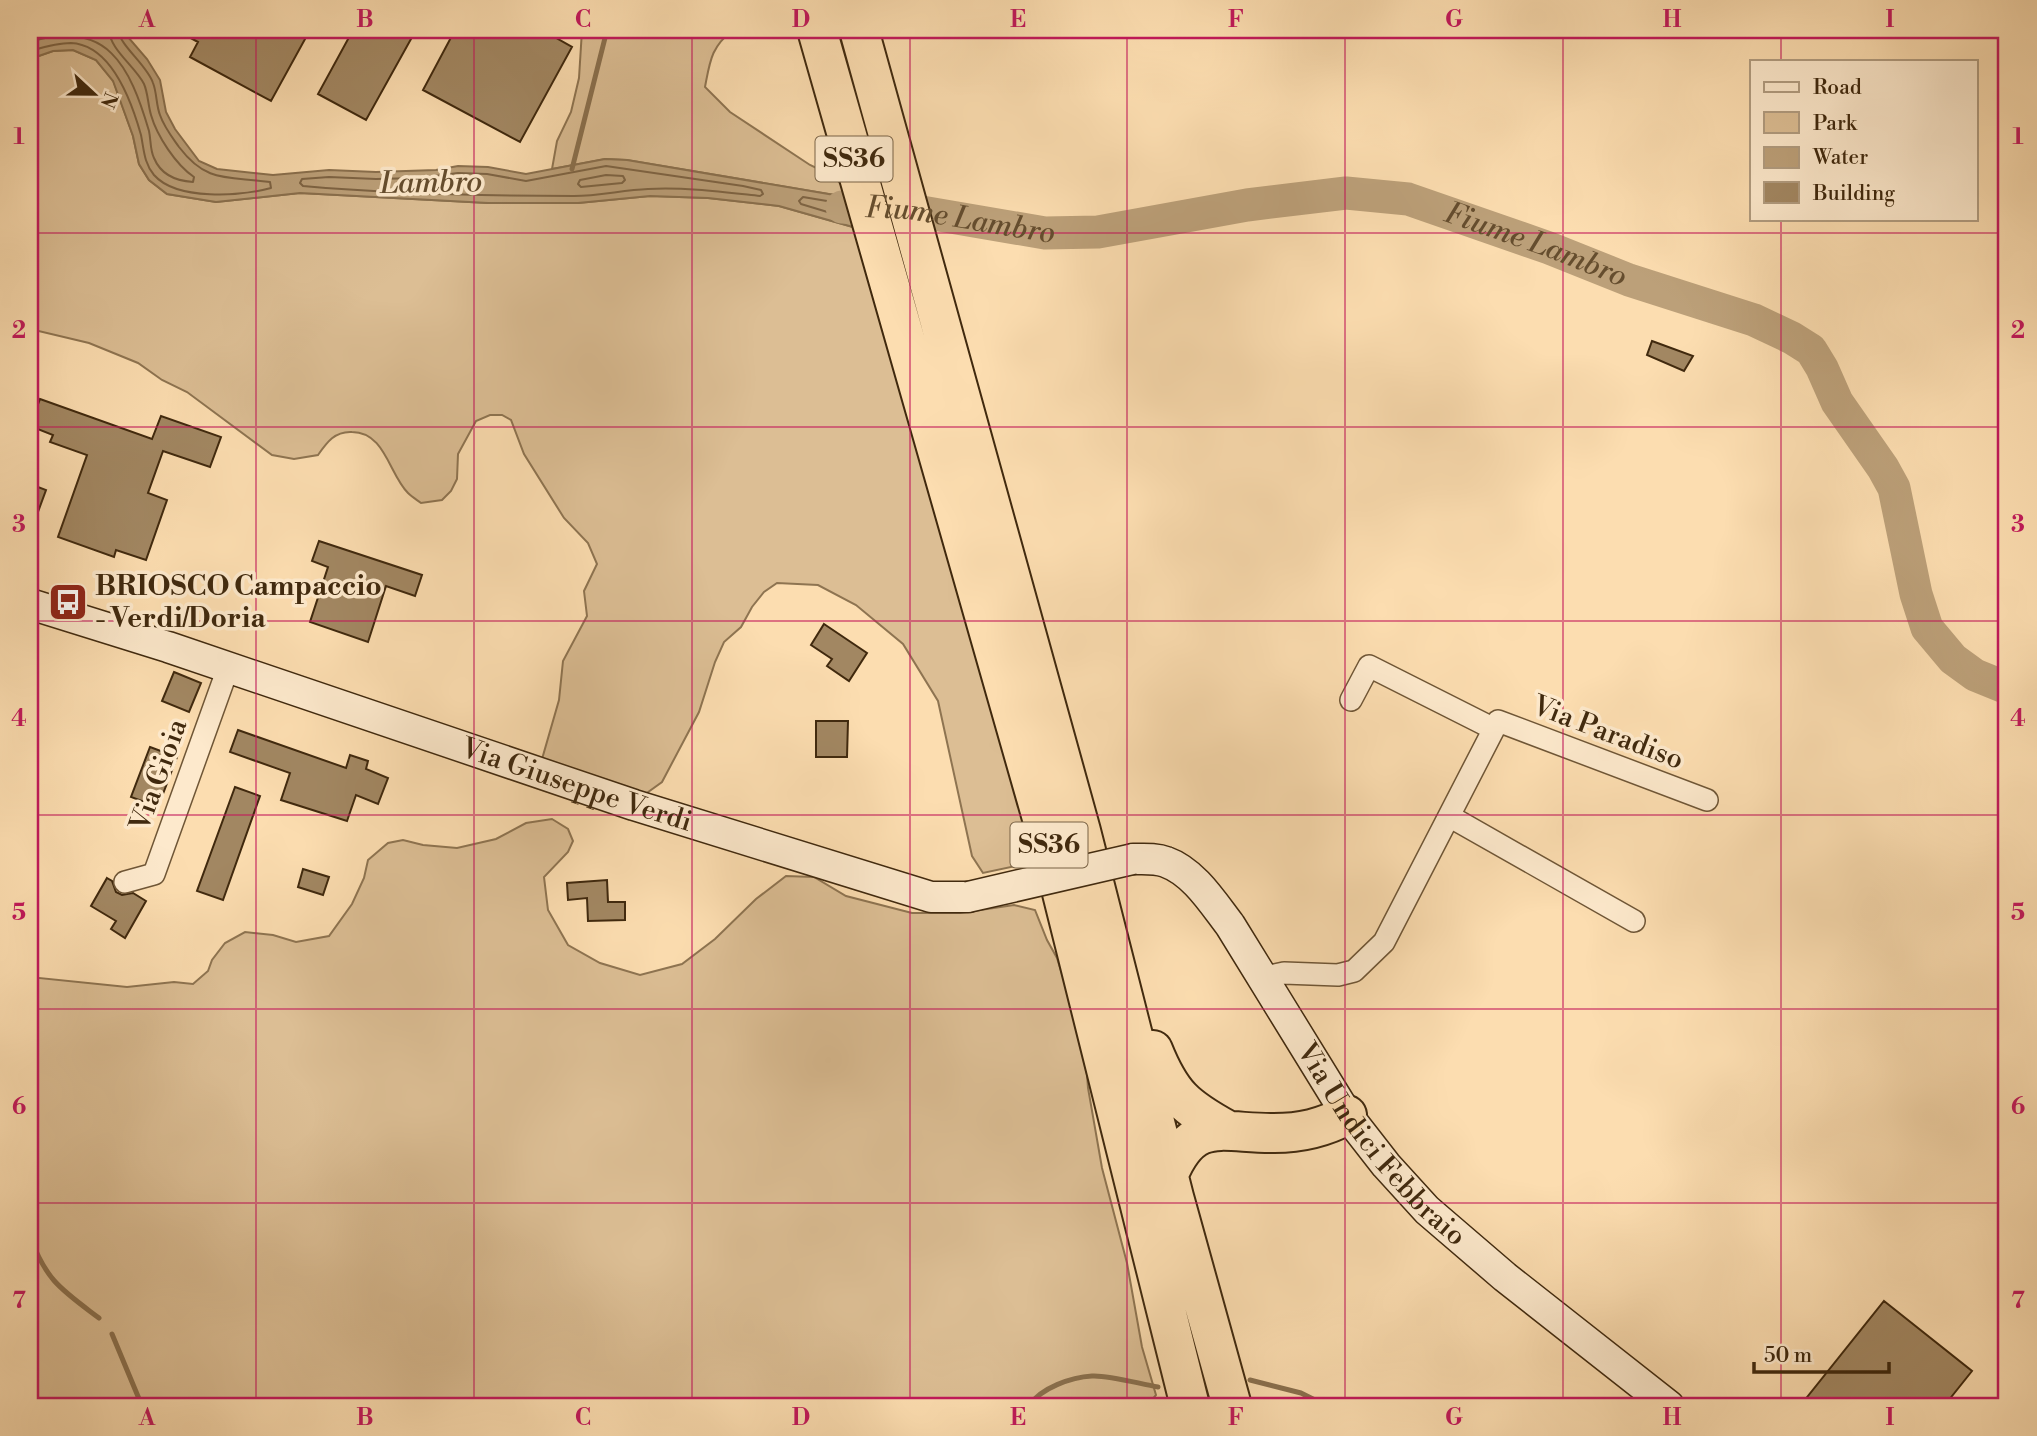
<svg xmlns="http://www.w3.org/2000/svg" width="2037" height="1436" viewBox="0 0 2037 1436" font-family="'Libre Bodoni',serif">
	<rect width="100%" height="100%" fill="#fcddb0"/>
	<filter id="stains"><feTurbulence type="fractalNoise" baseFrequency=".00286" numOctaves="4"/><feColorMatrix values="0 0 0 0 .2 0 0 0 0 .09 0 0 0 0 .02 0 0 0 .5 -.17"/></filter>
	<radialGradient id="worn" r=".72"><stop offset=".6" stop-color="#630" stop-opacity="0"/><stop offset="1" stop-color="#630" stop-opacity=".3"/></radialGradient>
	<path fill="#dcbe94" stroke="#8e7451" stroke-width="2" d="M582 30H733C711 47 710 61 705 87L730 112 810 165 835 177 852 198 627 160 605 159 552 169 557 141 571 112 579 78Z
		M73 50 96 60 113 80 133 136 139 164 149 180 167 194 216 202 300 193 488 203H578L650 196 708 198 779 206 860 229 1039 861 983 873 972 856 938 701 903 644 856 605 818 585 777 583 764 592 752 607 741 627 724 642 715 662 699 712 662 782 644 795 538 773 559 700 563 661 587 616 584 591 597 564 588 543 564 518 524 454 511 420 502 415H490L476 421 458 454 457 479 451 491 442 500 421 503C417 500 412 497 408 493 389 474 385 432 352 432 335 431 327 442 318 455L294 459 272 455 187 392 162 380 138 363 89 343 30 329V59L53 51Z
		M552 819 568 829 573 841 568 852 544 877 548 910 568 945 600 963 640 975 682 964 715 939 756 899 786 876 814 877 846 896 912 913H960L1014 905 1035 910 1047 940 1057 958 1085 1048 1088 1088 1102 1168 1127 1263 1142 1347 1156 1395 1147 1406H30V977L127 987 174 982 193 984 208 971 212 960 225 943 245 932 273 935 296 942 329 936 352 904 364 878 368 860 388 843 403 840 423 845 457 848 496 839 526 823Z"/>
	<path fill="#bca079" stroke="#8a704e" stroke-width="2" d="M30 30H122L147 59 160 80 166 112 175 129 199 161 217 169 273 175 329 170 376 172 436 170 458 166 488 167 526 174 605 159 627 160 852 198 860 229 779 206 708 198 650 196 578 203H488L300 193 216 202 167 194 149 180 139 164 133 136 113 81 96 60 73 50 53 51 30 59Z"/>
	<g fill="none" stroke-linecap="round" stroke-linejoin="round">
		<path stroke="#7e6444" stroke-width="2" d="M30 42C107 18 130 66 149 131 151 140 150 150 154 158 161 175 177 181 193 182L194 177C176 165 157 136 151 115 148 105 148 93 144 84 135 66 110 50 109 30
			M30 51C44 47 57 43 71 43 112 45 132 103 141 135 144 150 144 163 154 175 177 201 241 196 271 188L270 182C228 176 207 184 179 147 172 137 164 127 160 115 156 105 157 93 153 83 147 65 120 46 118 30
			M606 166 743 186 761 190 763 194 760 196C723 192 685 187 648 189 623 190 599 196 574 196 483 196 393 194 303 186L300 183 302 179 329 177 376 179 419 178 458 173 487 174 526 181Z
			M606 175 623 176 625 180 622 183 581 187 578 184 580 180Z
			M845 204 803 197 799 201 801 204 844 217 848 215"/>
		<path stroke="#8a704e" stroke-width="5" d="M572 169 607 30
			M30 1236C46 1281 62 1290 99 1318
			M112 1334 142 1406
			M1250 1380 1301 1393 1327 1406
			M1029 1406C1040 1388 1072 1377 1092 1376 1109 1375 1140 1384 1158 1387"/>
		<path stroke="#bca079" stroke-width="33" id="s1" d="M842 207 910 210 1045 233 1098 232 1247 205 1346 193 1408 199 1549 248 1629 280 1754 320 1792 338 1811 350 1822 368 1837 402 1883 468 1894 488 1916 594 1927 628 1953 659 1975 675 2007 688"/>
	</g>
	<path fill="#a28762" stroke="#40290e" stroke-width="2" d="M176 30H310L271 101 190 57 198 42Z
		M353 30H416L366 120 318 94Z
		M455 30H542L572 47 520 142 423 90Z
		M1652 341 1693 356 1684 371 1647 355Z
		M40 399 152 439 161 416 221 437 210 467 163 451 148 493 167 500 146 560 116 550 114 557 58 537 87 455 50 442 53 435 30 426Z
		M30 484 46 490 31 531 30 530Z
		M319 541 422 575 415 596 386 586 368 642 310 622 328 567 312 561Z
		M824 624 867 653 849 681 827 666 832 659 811 645Z
		M174 672 201 683 189 712 162 701Z
		M816 721H848L847 757H816Z
		M238 730 346 768 350 755 368 761 366 769 388 778 378 804 356 795 347 821 281 800 290 773 230 752Z
		M150 747 177 757 158 807 131 797Z
		M235 787 260 796 223 900 197 891Z
		M303 869 329 877 323 895 298 887Z
		M107 878 112 881 116 892 122 895 133 893 146 901 125 938 111 929 116 921 91 906Z
		M607 880 608 902H625V920L588 921 587 898 568 900 567 883Z
		M1884 1301 1972 1371 1944 1406H1800Z"/>
	<g fill="none" stroke-linecap="round" stroke-linejoin="round">
		<g stroke="#6f5636" stroke-width="24">
			<path id="street" d="M1351 700 1369 666 1494 729
				M1449 816 1634 921
				M125 882 154 874 228 668
				M1261 978 1284 973 1338 975 1354 971 1384 942 1498 721 1707 800"/>
		</g>
		<g stroke="#40290e" stroke-width="33">
			<g id="secondary">
				<path id="s2" d="M30 604 168 647 634 805 931 897H968"/>
				<path id="s3" d="M1133 859C1144 859 1156 858 1166 862 1194 872 1213 903 1230 925L1347 1115 1386 1165 1427 1210 1505 1277 1669 1406"/>
			</g>
		</g>
		<g stroke="#40290e" stroke-width="42">
			<path id="highway" d="M817 30 1053 857 1190 1406
				M859 30 1081 831 1174 1197 1232 1406
				M1153 1050C1171 1095 1185 1107 1227 1130
				M1169 1174C1194 1115 1223 1134 1274 1133 1301 1133 1323 1128 1347 1115"/>
		</g>
		<use href="#street" stroke="#fde9cc" stroke-width="21"/>
		<use href="#secondary" stroke="#fde9cc" stroke-width="30"/>
		<use href="#highway" stroke="#fcddb0" stroke-width="38"/>
		<g stroke="#40290e" stroke-width="33" stroke-linecap="butt">
			<path id="secondary-bridge" d="M968 897 1133 859"/>
		</g>
		<use href="#secondary-bridge" stroke="#fde9cc" stroke-width="30"/>
	</g>
	<path fill="none" stroke="#c2185b" stroke-width="2" stroke-opacity="0.55" d="M256 30V1406M474 30V1406M692 30V1406M910 30V1406M1127 30V1406M1345 30V1406M1563 30V1406M1781 30V61M1781 219V1406M30 233H2007M30 427H2007M30 621H2007M30 815H2007M30 1009H2007M30 1203H2007"/>
	<defs>
		<g id="bus-square" transform="scale(2.0125)"><rect x="-9" y="-9" width="18" height="18" rx="4" fill="#8f2418" stroke="#fde9cc"/><path d="M-5-6H5V4H4V6H2V4H-2V6H-4V4H-5ZM-3.5-4V0h7V-4ZM-3.5 1.2v1.5H-2V1.2ZM2 1.2v1.5H3.5V1.2Z" fill="#fff"/></g>
	</defs>
	<g fill-rule="evenodd">
		<use href="#bus-square" x="68" y="602"/>
	</g>
	<g text-anchor="middle" dominant-baseline="central" stroke-width="7" stroke-linejoin="round" paint-order="stroke">
		<g fill="#fde9cc" stroke="#796347" stroke-width="2">
			<rect x="815.5" y="136.5" width="77" height="45" rx="5"/>
			<rect x="1010.5" y="822.5" width="77" height="45" rx="5"/>
		</g>
		<g font-size="26" font-weight="bold" fill="#40290e">
			<text x="854" y="159">SS36</text>
			<text x="1049" y="845">SS36</text>
		</g>
		<g font-size="28" font-weight="bold" fill="#40290e" stroke="#fde9cc" text-anchor="start">
			<text x="95" y="586">BRIOSCO Campaccio<tspan x="95" dy="32">- Verdi/Doria</tspan></text>
		</g>
		<g font-size="28" fill="#40290e" stroke="#fde9cc">
			<text transform="translate(1608 733) rotate(21)">Via Paradiso</text>
			<text transform="translate(159 775) rotate(-70)">Via Gioia</text>
			<text stroke="none"><textPath href="#s2" startOffset="576">Via Giuseppe Verdi</textPath></text>
			<text stroke="none"><textPath href="#s3" startOffset="392">Via Undici Febbraio</textPath></text>
		</g>
		<g font-size="30" font-style="italic" fill="#654d2e" stroke="#fde9cc">
			<text transform="translate(431 183) rotate(-1)">Lambro</text>
			<text stroke="none"><textPath href="#s1" startOffset="119">Fiume Lambro</textPath></text>
			<text stroke="none"><textPath href="#s1" startOffset="707">Fiume Lambro</textPath></text>
		</g>
	</g>
	<rect width="2037" height="1436" fill="none" stroke="#fcddb0" stroke-width="77"/>
	<rect x="1750" y="60" width="228" height="161" fill="#fde9cc" stroke="#b19c80" stroke-width="2"/>
	<rect x="1764" y="82" width="35" height="10" fill="#fde9cc" stroke="#b19c80" stroke-width="2"/>
	<text x="1813" y="94" font-size="21" fill="#40290e">Road</text>
	<rect x="1764" y="112" width="35" height="21" fill="#dcbe94" stroke="#b19c80" stroke-width="2"/>
	<text x="1813" y="130" font-size="21" fill="#40290e">Park</text>
	<rect x="1764" y="147" width="35" height="21" fill="#bca079" stroke="#b19c80" stroke-width="2"/>
	<text x="1813" y="164" font-size="21" fill="#40290e">Water</text>
	<rect x="1764" y="182" width="35" height="21" fill="#a28762" stroke="#b19c80" stroke-width="2"/>
	<text x="1813" y="200" font-size="21" fill="#40290e">Building</text>
	<g transform="translate(94 94) rotate(112)" stroke="#fde9cc" stroke-width="5" paint-order="stroke">
	<path d="M0-5L12 26L0 18L-12 26Z" fill="#40290e"/>
	<text y="-10" font-size="19" font-weight="bold" text-anchor="middle" fill="#40290e">N</text>
	</g>
	<path d="M1754 1362v10h135v-10" fill="none" stroke="#40290e" stroke-width="3.5"/>
	<text x="1764" y="1362" font-size="21" fill="#40290e" stroke="#fde9cc" stroke-width="5" paint-order="stroke">50 m</text>
	<rect x="38" y="38" width="1960" height="1360" fill="none" stroke="#c2185b" stroke-width="2.5"/>
	<g font-size="23" text-anchor="middle" font-weight="bold" fill="#c2185b">
		<text x="147" y="27">A</text>
		<text x="365" y="27">B</text>
		<text x="583" y="27">C</text>
		<text x="801" y="27">D</text>
		<text x="1018" y="27">E</text>
		<text x="1236" y="27">F</text>
		<text x="1454" y="27">G</text>
		<text x="1672" y="27">H</text>
		<text x="1890" y="27">I</text>
		<text x="19" y="144">1</text>
		<text x="2018" y="144">1</text>
		<text x="19" y="338">2</text>
		<text x="2018" y="338">2</text>
		<text x="19" y="532">3</text>
		<text x="2018" y="532">3</text>
		<text x="19" y="726">4</text>
		<text x="2018" y="726">4</text>
		<text x="19" y="920">5</text>
		<text x="2018" y="920">5</text>
		<text x="19" y="1114">6</text>
		<text x="2018" y="1114">6</text>
		<text x="19" y="1308">7</text>
		<text x="2018" y="1308">7</text>
		<text x="147" y="1425">A</text>
		<text x="365" y="1425">B</text>
		<text x="583" y="1425">C</text>
		<text x="801" y="1425">D</text>
		<text x="1018" y="1425">E</text>
		<text x="1236" y="1425">F</text>
		<text x="1454" y="1425">G</text>
		<text x="1672" y="1425">H</text>
		<text x="1890" y="1425">I</text>
	</g>
	<rect width="100%" height="100%" filter="url(#stains)"/>
	<rect width="100%" height="100%" fill="url(#worn)"/>
</svg>
